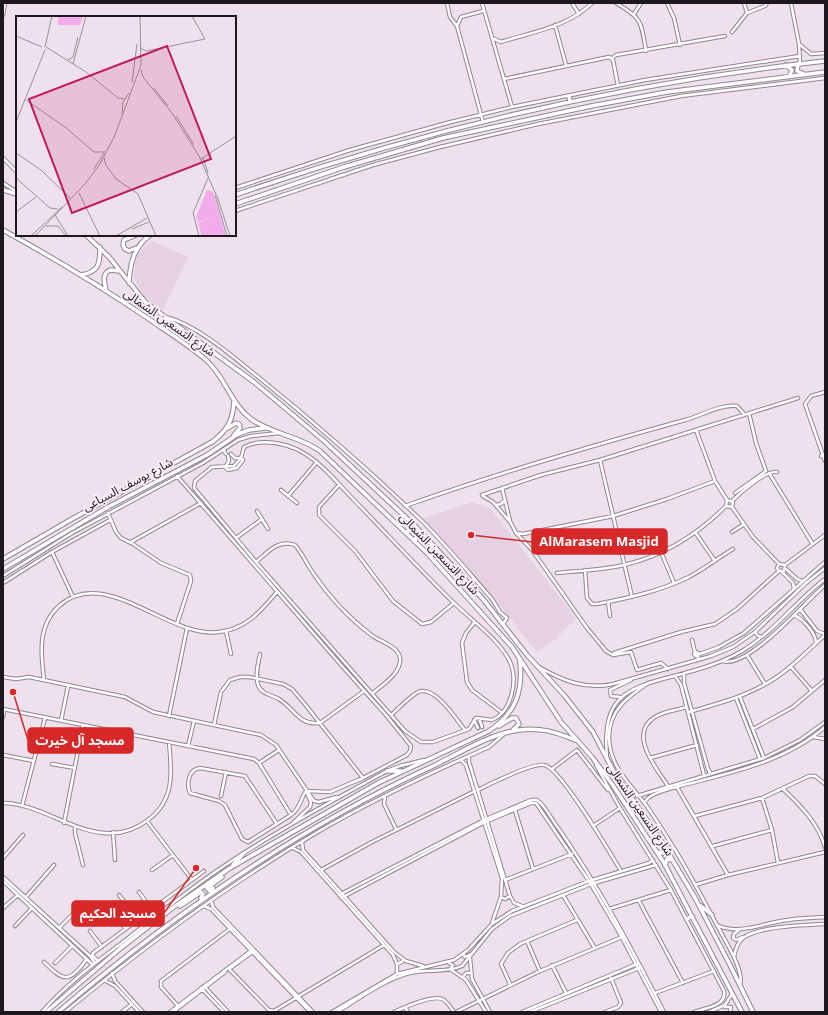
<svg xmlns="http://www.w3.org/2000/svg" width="828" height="1015" viewBox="0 0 828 1015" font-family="Georgia,'Noto Sans Arabic',serif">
	<rect width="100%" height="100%" fill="#eee0ec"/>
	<path fill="#e5d1e3" d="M152 241 188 257 163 310 145 297 138 287 134 276 135 263 139 252Z
		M472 502 490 508 576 618 556 639 537 652 493 597 422 519Z"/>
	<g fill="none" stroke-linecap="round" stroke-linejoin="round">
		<g stroke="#918590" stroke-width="4.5">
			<path id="minor" d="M447 3 450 17 457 26 483 122
				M482 3 512 107
				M572 3 579 14
				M616 3C642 18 641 21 646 51
				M667 3 674 18 680 45
				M744 3 747 13
				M791 3 799 44 800 64
				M634 14 641 3
				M3 15 5 3
				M555 25 566 65
				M457 26 461 17 483 11
				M732 32 747 13 765 6 767 3
				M492 38 501 42C532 32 568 27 592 3
				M799 44 811 54 825 53
				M612 58 616 55 725 36
				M504 79 609 57 613 60 618 86
				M3 158 17 172
				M3 183 17 192
				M235 188 350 150 447 123 512 107 645 80 800 56
				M235 211 373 165 440 147 538 124 681 96 825 78
				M166 317C197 325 232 356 257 376 314 422 370 471 423 522 447 546 469 573 492 599L500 612 507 618 503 624
				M825 392 811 396 805 404 825 461
				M696 430 715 481 727 500
				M224 451 226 454
				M231 454 235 458H241
				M821 456 825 455
				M600 460 632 597
				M225 467 228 470 237 468 243 460 241 458 244 447C261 438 286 443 302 452 323 464 338 484 355 501 388 535 420 570 454 603 471 620 500 640 510 662 518 680 512 712 492 720L476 718 469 729 433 742H421L405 731 256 562 194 488 195 481 212 467 234 466 241 458
				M225 467 229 461 228 456
				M769 473 812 543
				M177 476 341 665 386 715 411 746 410 751 407 755 363 778 330 792 306 791C300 799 301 808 291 815L248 842 242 839 225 805 219 801 190 793C186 783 189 769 200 768L245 776 277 824
				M339 485 319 507V515L355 551 393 601 422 624 431 622 454 603
				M502 488 510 521
				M281 490 297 503
				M735 493 766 471 756 443 749 413
				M482 495 541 475 600 460 798 398
				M288 496 317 462
				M483 496 493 502 511 523 516 533 532 550 587 628 606 651 613 655 631 652 637 670 661 663 668 669
				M732 501C740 493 766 470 777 472
				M496 505 501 504 505 500
				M405 506C497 473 591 446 685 420 701 416 720 404 737 406L744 414
				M732 507 726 506 727 500 733 502 732 507 753 537 779 564
				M257 511 268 529
				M108 513 116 532 121 538 133 544 161 563 190 575 191 581 177 624
				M695 532 715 561
				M732 532 743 525
				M517 533 523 534 613 516 667 499 715 481
				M236 538 262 519
				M131 542 201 503
				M52 552 73 597
				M661 552 674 583
				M256 562C268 552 278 539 295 545 302 553 307 564 313 573 328 595 349 618 370 634 379 642 398 645 400 658 402 673 382 685 373 693
				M785 565 779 564 777 568 779 571H784L785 565 825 535
				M786 569 797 579 802 581
				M585 570 587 598 592 604H597C629 598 660 591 689 577 704 569 718 558 733 549
				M782 572 793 583 794 589
				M557 573C579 571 602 570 624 565 663 556 698 534 726 506
				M3 576 72 533 203 463 238 440 251 436 279 433
				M3 583 52 552 110 520
				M608 602 610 616
				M800 609 817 631 825 634
				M794 615C803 619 816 633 816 643
				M474 623 466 633 462 643 467 682 472 690 501 712
				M226 631 231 654
				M755 632 758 636 762 637
				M692 640 695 652
				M614 653 681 632 715 624 737 609 779 571
				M260 654C258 664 255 675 258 685 261 694 272 695 279 699 294 708 299 726 320 723L364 691
				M697 655 719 647 744 633 825 562
				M747 655 765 684
				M696 656 694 654 695 652 698 653V660
				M723 661C748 669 805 602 825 585
				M539 667C563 681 586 690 613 684L711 656 733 647 755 632 806 583 825 568
				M791 667 812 691
				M684 673V683L708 769 711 774
				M675 676 681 685 704 775
				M3 677 16 679 29 677 125 697 153 712 261 735 276 745 314 801 319 802 337 797
				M44 680C41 654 37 626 59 606 105 564 168 639 219 632 246 629 260 612 277 592
				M650 682C629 696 609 709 609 737 609 766 630 784 646 805 655 818 664 832 672 845 691 875 707 907 724 938 730 949 744 973 740 985
				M620 697 611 696 610 690 631 680
				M740 697 764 758
				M736 698 760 759
				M3 709 254 759 259 763 291 815
				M689 712C725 702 762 692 791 666 803 656 814 645 825 635
				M391 715C399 708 409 697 418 692 435 685 456 719 465 730
				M169 716 187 628
				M3 717 4 710
				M479 718 482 727
				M474 720 478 728
				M61 721 68 686
				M214 725 221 692 230 680 240 677H249L283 684 292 689 304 703 363 778
				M753 729 793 707 825 680
				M813 737 825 739
				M188 746 194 721
				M3 755 34 761
				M469 756V762L510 896 514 903 522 906
				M607 758C602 699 622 689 674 676 697 670 722 663 742 651 774 632 796 601 825 579
				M650 758 697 745
				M461 760 466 765 502 878 501 897 492 923
				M259 763 279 750
				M52 764 75 768
				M596 765 620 808 671 890 724 991C727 1006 705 1008 694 1012
				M552 769 577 750 608 790
				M668 786C657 769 627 734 655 717 664 711 677 710 687 707
				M677 787 728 875
				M783 789C801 806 818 823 825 847
				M478 790C490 784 532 763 544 765 560 767 610 853 621 871
				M221 796 226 772
				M385 796 384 804 396 829
				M637 796 764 758 800 740 825 722
				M762 798 772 830 778 863
				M645 802C649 793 670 789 680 786 730 773 785 762 825 727
				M3 803C51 803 98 858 148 820 175 800 172 772 169 742
				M22 806 45 718
				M515 810 533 869
				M695 816 762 798 809 776H815L825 784
				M147 821 192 880
				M64 823 83 725
				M293 823 310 807 311 802 306 791
				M593 826 620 808
				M75 827V833L83 865
				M113 832 115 860
				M302 842 303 850 394 952 406 961 423 966
				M713 846 772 830
				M293 848 301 852 393 955 397 964V974
				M3 858 23 835
				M152 870 173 855
				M321 870 372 842 475 791
				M3 877 90 956 95 963
				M505 880 572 854
				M3 881 93 965
				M695 885 728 875 825 852
				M139 892 152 910
				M119 895 139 920
				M339 895 484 820 531 800H537C546 806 552 821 559 829 599 887 632 949 664 1012
				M563 895 594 947
				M26 897 54 865
				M501 897 505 899 510 896
				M341 898 485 822 531 803H536L589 881 619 932 661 1012
				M211 901 213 907 313 1012
				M639 901 683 983
				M204 906 211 909 310 1012
				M3 908 18 895
				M609 909 671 890
				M113 912 126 929
				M717 925C739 936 765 922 788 920 800 918 813 918 825 917
				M15 926 32 908
				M59 928 84 903
				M740 929 734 934 733 938 736 940 743 937
				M90 931 102 947
				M527 941 540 971
				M463 954 465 957 471 954
				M734 957C735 950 737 943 743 938 759 926 805 925 825 924
				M470 958 472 979 490 1012
				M98 961 92 955 93 953 204 871
				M44 962C63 981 69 984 86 960
				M55 963 72 946
				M449 963 453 965 450 969 466 980 486 1012
				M397 964 402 962 403 959
				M552 965 566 993
				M229 969 269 1010 274 1011 384 945
				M229 969 254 951
				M112 973 115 981 143 1012
				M463 977 466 973H470
				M104 980 115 986 139 1012
				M510 984 501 964 508 953 520 944 577 920
				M204 986 228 1012
				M201 988 224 1012
				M655 993 714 971
				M179 1007 161 987V981L231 928
				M405 1007 408 1012
				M725 1007H731L730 1012
				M42 1012C66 984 98 961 127 939 160 913 192 887 227 864 278 830 333 800 387 771L400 766 424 760
				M65 1012C146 945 230 883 321 830 375 799 432 772 489 747L504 734
				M122 1012 132 1004
				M170 1012 252 950
				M173 1012 225 972
				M332 1012 397 974 454 960 468 950 492 924 512 911 589 881 649 863 653 860
				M337 1012C360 998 385 979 410 973 426 969 448 973 462 966L492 929 510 916 591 884 656 865
				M394 1012C403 1008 435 993 444 1000 448 1003 451 1008 454 1012
				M456 1012 540 971 622 937
				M522 1012 637 964
				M530 1012 639 968
				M605 1012 618 1007 621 1003 611 978
				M709 1012 725 1005 732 994"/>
		</g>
		<g stroke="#918590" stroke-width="5.5">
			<path id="major" d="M798 64 797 71 804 74
				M786 65 792 70 789 77
				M569 96 570 102
				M3 190 17 194
				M235 195C426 129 624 83 825 61
				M235 204 344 167 443 138 591 106 667 92 825 72
				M3 230C52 257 100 286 146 317 166 331 187 344 205 359 225 376 230 403 251 419 272 434 299 436 320 451L428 554 512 647 561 722 592 757 612 784 664 863 742 1012
				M86 235 109 257 146 303 254 382 324 441 414 525 483 599 527 655 564 695 593 732 616 776 658 836 694 896 729 963 753 1012
				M136 235 124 240 123 245 125 249 129 251 136 248
				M81 275C99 272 100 264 100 247
				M129 283C130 263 134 247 150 235
				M106 291C105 283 101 274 110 270L120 271
				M228 428 236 423 239 424 240 428 234 435
				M406 532 412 530 414 525
				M415 541 417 535 423 534
				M3 559 72 519 212 442C228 430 233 420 234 401
				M3 569 108 507 207 455 238 434 249 430 265 428
				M499 726 512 718H516L519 724 513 730
				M387 771H401
				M657 852 663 853V846
				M233 865 243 854
				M665 866 667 859 672 860
				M213 888 210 891 207 888 222 877
				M180 906 201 892 203 894 201 898
				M701 906 712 915
				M687 919 692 916
				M46 1012 122 947 171 909 230 868 378 783 489 731C516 713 523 692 520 661
				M58 1012C172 915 296 829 433 766 460 753 489 734 519 730 540 727 556 732 575 740"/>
		</g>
		<use href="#minor" stroke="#fff" stroke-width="2.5"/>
		<use href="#major" stroke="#fff" stroke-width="3.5"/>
	</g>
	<g text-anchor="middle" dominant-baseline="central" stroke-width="4" stroke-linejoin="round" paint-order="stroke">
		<g font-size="12" fill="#1d181d" stroke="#fbeef9">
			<text transform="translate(169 323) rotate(35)">شارع التسعين الشمالى</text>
			<text transform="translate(128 485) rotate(-28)">شارع يوسف السباعى</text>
			<text transform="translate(439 554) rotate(46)">شارع التسعين الشمالى</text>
			<text transform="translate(640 810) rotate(56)">شارع التسعين الشمالى</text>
		</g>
	</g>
	<g transform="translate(16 16)">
		<rect width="220" height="220" fill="#eee0ec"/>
		<path d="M42 0H67L64 9H42ZM191 174 197 176 210 220H186L182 207 198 201 182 206 180 201Z" fill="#f2acec"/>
		<path fill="none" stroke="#9a9099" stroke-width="1" d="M0 20 26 31M29 31 36 0M30 31 70 56 102 82 109 83M124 32 130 35 189 23 176 0M52 44 57 41 62 21M57 48 70 0M125 54 127 61 156 97 183 140 202 183 214 220M116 66 121 28M138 72 152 90M10 84 49 111 78 136H89M106 98 107 86 113 77M160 100 178 129M0 106 29 34M0 137 25 154 54 182M88 142 90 149 100 163 122 178 140 220M187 142 192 157M185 143 220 120M78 153 88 137M0 162 34 192 42 193M63 177 84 220M199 179 211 220M0 196 20 181M39 199 52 220M31 205 46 191M30 210H42L50 220M116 213 133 206M15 220 30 206M19 220 69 168 84 148 99 119 125 49 124 0M100 220 131 202M183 220 177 197 192 162"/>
		<path fill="#c2185b" fill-opacity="0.15" stroke="#c2185b" stroke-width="2" d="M151 30 195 143 56 197 13 83Z"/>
		<rect width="220" height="220" fill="none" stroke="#1d181d" stroke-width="2"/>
	</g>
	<path fill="none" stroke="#d62828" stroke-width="1.5" d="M471 535L532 542M13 692L28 740M196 868L164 913"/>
	<g fill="#d62828" stroke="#fbeef9" stroke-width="1.5">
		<circle cx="471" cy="535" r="4"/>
		<circle cx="13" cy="692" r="4"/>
		<circle cx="196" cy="868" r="4"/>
	</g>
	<g fill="#d62828" stroke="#d62828" stroke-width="1.5">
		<rect x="532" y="529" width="135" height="25" rx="4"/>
		<rect x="28" y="728" width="105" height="25" rx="4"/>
		<rect x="72" y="901" width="92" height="25" rx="4"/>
	</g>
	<g font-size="13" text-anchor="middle" font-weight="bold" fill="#fff">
		<text x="599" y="546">AlMarasem Masjid</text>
		<text x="80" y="745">مسجد آل خيرت</text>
		<text x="118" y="918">مسجد الحكيم</text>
	</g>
	<rect width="828" height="1015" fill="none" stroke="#1d181d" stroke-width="8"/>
</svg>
